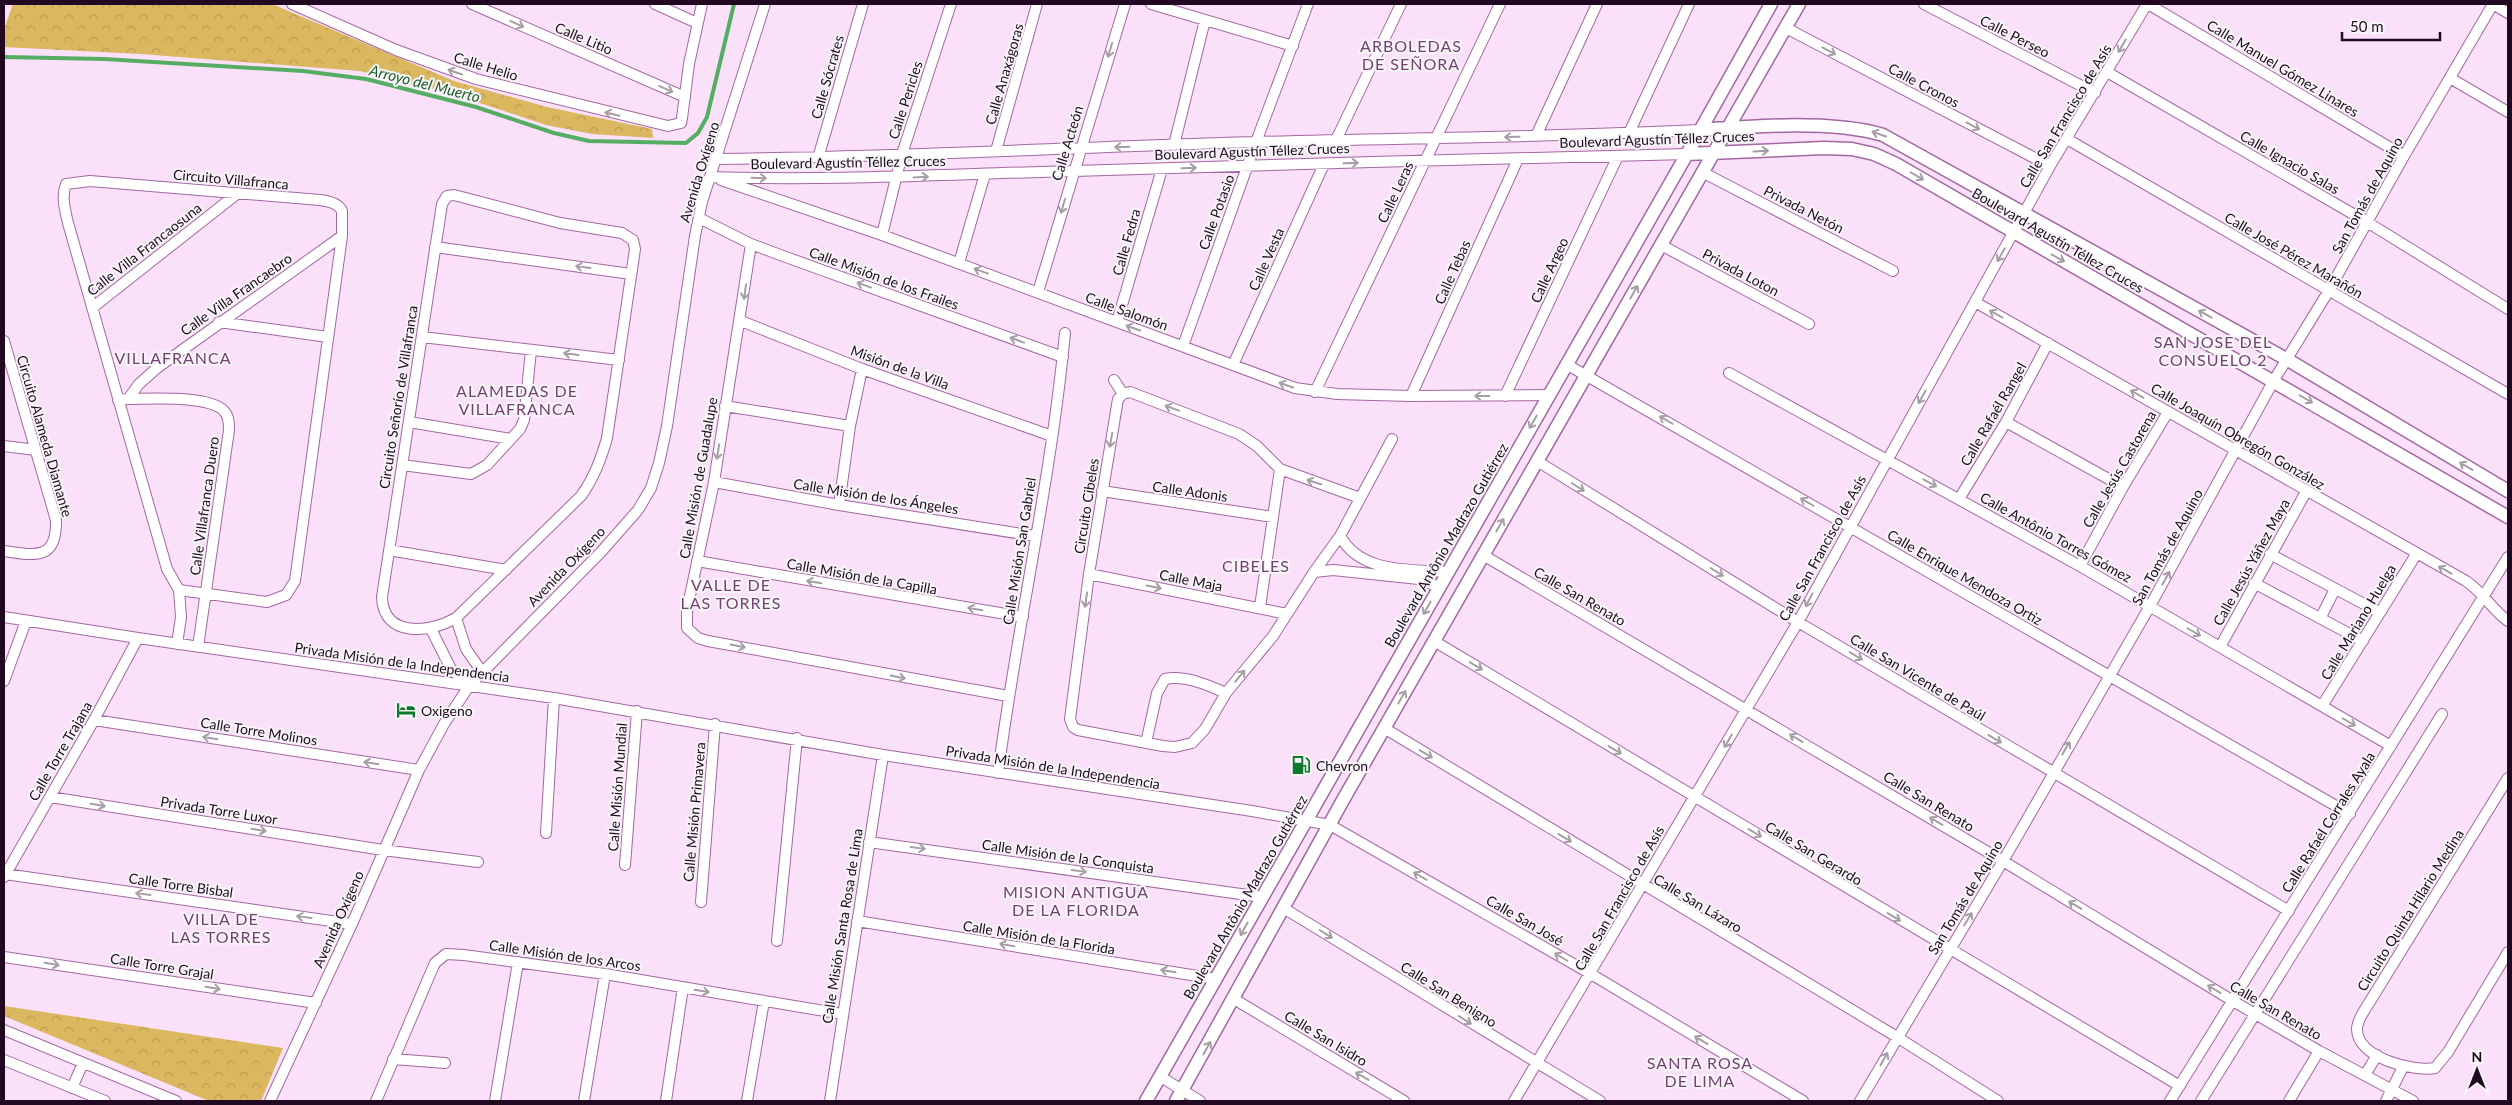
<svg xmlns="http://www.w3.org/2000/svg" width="2512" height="1105" viewBox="0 0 2512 1105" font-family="Lato,sans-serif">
	<defs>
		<pattern id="park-crowns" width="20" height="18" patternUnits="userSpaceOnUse" patternTransform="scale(1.25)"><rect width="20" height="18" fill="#dbb75f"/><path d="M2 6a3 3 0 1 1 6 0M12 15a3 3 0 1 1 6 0" fill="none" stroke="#bc9c52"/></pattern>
	</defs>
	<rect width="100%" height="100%" fill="#fae0f9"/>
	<path fill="url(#park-crowns)" d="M13 4H272L454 81 547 107 652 129 653 138 592 134 546 125 450 93 360 71 141 54 4 47V29Z
		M4 1006 283 1048 261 1101H209L4 1016Z"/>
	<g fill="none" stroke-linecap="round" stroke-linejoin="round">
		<path stroke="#55ad63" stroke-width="4" d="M4 57 104 59 303 71 366 79 476 107 554 133 589 141 686 143 698 133 707 117 734 4"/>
		<g stroke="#a368a2" stroke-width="12">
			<path id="minor" d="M292 4 396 50 476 79 668 126 681 123 682 118 689 64 702 4
				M472 4 685 97
				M655 4 697 23
				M1151 4 1293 46
				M1924 4 2095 93
				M2148 4 2404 156
				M2493 4 2508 13
				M1786 28 2050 166
				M2107 72 2367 222 2508 309
				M2450 78 2508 112
				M1629 133 1689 4
				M1536 136 1597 4
				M2067 139 2508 394
				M1336 140 1401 4
				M1174 145 1205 20
				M996 151 1037 4
				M818 158 863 4
				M717 159C897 157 1076 147 1256 142 1404 138 1552 137 1700 130
				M1702 172 1893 271
				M710 177C833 181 951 174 1074 171 1278 165 1483 158 1687 154
				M721 180 882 235 1295 388 1337 394 1411 396 1548 395
				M454 195 560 223 622 233 633 240 635 249 607 438C601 460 594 478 581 496L456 618C430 633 383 638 382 597L442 204 447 196Z
				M699 218 751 244 783 256 1063 357
				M882 235 902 154 951 4
				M751 244 714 482 687 610V628L698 638 708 641 1008 696
				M1661 245 1809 324
				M435 247 631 274
				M959 263 985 174
				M1038 292 1125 4
				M1975 302 2466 581C2483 592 2492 610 2508 621
				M92 308 238 193
				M741 321 862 369 1052 436
				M219 322 328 337
				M1117 322 1162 169
				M422 337 619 360
				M4 341 56 520C57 560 36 556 4 551
				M1183 346 1256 142 1308 4
				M1566 364 2350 814
				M1233 365 1324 164
				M1729 373 2080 566 2391 746
				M1114 380 1123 394
				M1315 392 1500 4
				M1411 396 1518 159
				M1505 396 1618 156
				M128 399 139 384 157 368 342 236
				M118 400 128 399C150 399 209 395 224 411 229 416 229 424 229 430L198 647
				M725 406 850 426
				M409 422 511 439
				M2006 422 2123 487
				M4 446 36 450
				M1537 461 1798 622 2289 911
				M402 465 471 474 487 465 520 429 524 420 531 350
				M714 482 839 505 1035 536
				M1102 491 1273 517
				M1360 498 1280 469 1257 446 1239 434 1130 392 1123 394 1118 399 1089 574 1070 719 1073 727 1078 730 1163 746 1175 747 1192 743 1205 729 1226 693 1273 636 1314 572 1340 536 1392 439
				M1959 499 2006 422 2048 343
				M839 505 850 426 862 369
				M1340 536C1361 574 1410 569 1448 572
				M389 550 506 570
				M2270 554 2379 612
				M1483 555 2003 861 2233 1001 2319 1051 2413 1101
				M697 561 1023 617
				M2080 566 2123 487 2168 412
				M1314 572 1333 570 1419 579 1439 587
				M1089 574 1287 614
				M2254 583 2363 641
				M1260 607 1280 469
				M4 617 138 638 554 698 883 755 1252 811 1330 825 1591 974 1803 1101
				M2321 617 2335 589
				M456 618 466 649 482 672
				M431 629 451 669 469 685
				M1434 641 2180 1086
				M177 644 181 617 179 590 167 569 68 223C65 210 61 196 66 184L90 181 320 200C328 201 339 203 342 211V236L295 581 286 595 267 602 179 590
				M2220 647 2307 490
				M4 681 26 621
				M2322 706 2417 553
				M94 720 419 770
				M1384 728 1897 1037 1998 1101
				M1146 743 1157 693 1165 679C1185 675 1208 685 1226 693
				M998 773C1017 626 1051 481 1065 333
				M2508 778 2364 1011C2361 1016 2357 1023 2357 1029 2357 1058 2413 1072 2435 1068L2448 1052 2508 952
				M50 797 383 850 478 862
				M546 833 554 698
				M869 842 1262 897
				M625 865 637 711
				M5 874 352 924
				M4 877 94 720 138 638
				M701 902 715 724
				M1285 909 1600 1101
				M857 921 1216 979
				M777 941 797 738
				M4 957 316 1003
				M1234 999 1404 1101
				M4 1030 176 1101
				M393 1059 445 1063
				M4 1060 105 1101
				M2365 1075 2377 1055
				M1161 1077 1200 1101
				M72 1088 83 1063
				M270 1101 352 924 419 770 444 724 469 686 601 552 638 510 651 488 659 463 667 426 695 236 702 202 765 4
				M376 1101 431 972 435 963 446 954 464 955 605 974 842 1014
				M495 1101 518 962
				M584 1101 605 974
				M666 1101 683 987
				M747 1101 764 1001
				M830 1101 883 755
				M1514 1101 1798 622 2050 166 2147 4
				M1860 1101 2003 861 2150 606 2274 380 2328 292 2404 156 2493 4
				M2170 1101 2508 557
				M2201 1101 2442 714
				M2289 1101 2319 1051
				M2386 1101 2403 1067"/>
		</g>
		<g stroke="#a368a2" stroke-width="15">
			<path id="tertiary" d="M1700 130C1755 126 1832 120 1883 135L2288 360 2508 491
				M1687 154 1824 148 1852 149 1874 154 1896 164 2508 517
				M1146 1101 1687 154 1771 4
				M1176 1101 1343 800 1799 4"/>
		</g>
		<use href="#minor" stroke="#fff" stroke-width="10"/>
		<use href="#tertiary" stroke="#fff" stroke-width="12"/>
	</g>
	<defs><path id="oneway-shaft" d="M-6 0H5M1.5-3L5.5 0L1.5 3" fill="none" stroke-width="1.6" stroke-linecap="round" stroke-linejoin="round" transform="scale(1.25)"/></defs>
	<g stroke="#a69da6">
		<use href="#oneway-shaft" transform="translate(517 24) rotate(24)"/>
		<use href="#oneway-shaft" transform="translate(2122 46) rotate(120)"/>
		<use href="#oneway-shaft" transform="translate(1110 50) rotate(107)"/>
		<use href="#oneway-shaft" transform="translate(1829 51) rotate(28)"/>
		<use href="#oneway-shaft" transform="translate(455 72) rotate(-161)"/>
		<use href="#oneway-shaft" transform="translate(666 89) rotate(24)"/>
		<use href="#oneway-shaft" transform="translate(612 114) rotate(-166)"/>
		<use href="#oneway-shaft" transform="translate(1973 126) rotate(28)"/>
		<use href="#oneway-shaft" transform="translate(1879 134) rotate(-161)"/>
		<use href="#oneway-shaft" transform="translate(1512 137) rotate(179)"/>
		<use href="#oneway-shaft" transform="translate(1122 147) rotate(178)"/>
		<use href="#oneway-shaft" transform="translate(1761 151) rotate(-3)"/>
		<use href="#oneway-shaft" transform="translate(1351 163) rotate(-2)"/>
		<use href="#oneway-shaft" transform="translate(1189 168) rotate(-2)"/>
		<use href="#oneway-shaft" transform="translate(1917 176) rotate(30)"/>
		<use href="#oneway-shaft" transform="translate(921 177) rotate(-3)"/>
		<use href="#oneway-shaft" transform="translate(759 178) rotate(2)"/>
		<use href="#oneway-shaft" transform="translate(1063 206) rotate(106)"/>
		<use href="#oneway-shaft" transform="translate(2001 255) rotate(119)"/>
		<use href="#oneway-shaft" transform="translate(2058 258) rotate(29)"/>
		<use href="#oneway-shaft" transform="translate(583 267) rotate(-172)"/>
		<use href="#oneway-shaft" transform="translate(981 271) rotate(-160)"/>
		<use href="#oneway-shaft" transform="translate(864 285) rotate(-160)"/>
		<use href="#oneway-shaft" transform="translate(745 292) rotate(98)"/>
		<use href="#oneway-shaft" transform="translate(1634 292) rotate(-60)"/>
		<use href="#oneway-shaft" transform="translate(1996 314) rotate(-151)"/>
		<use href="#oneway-shaft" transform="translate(2205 314) rotate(-151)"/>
		<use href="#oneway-shaft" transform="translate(1133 328) rotate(-161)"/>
		<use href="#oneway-shaft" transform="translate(1017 340) rotate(-160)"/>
		<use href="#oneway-shaft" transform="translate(571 354) rotate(-173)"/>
		<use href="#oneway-shaft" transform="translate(1286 385) rotate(-161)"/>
		<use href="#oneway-shaft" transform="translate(2137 394) rotate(-150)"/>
		<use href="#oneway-shaft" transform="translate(1482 396) rotate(-180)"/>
		<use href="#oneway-shaft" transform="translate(1922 397) rotate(119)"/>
		<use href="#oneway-shaft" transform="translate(2306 399) rotate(30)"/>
		<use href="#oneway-shaft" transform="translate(1172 408) rotate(-160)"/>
		<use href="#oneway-shaft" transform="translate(1666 420) rotate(-150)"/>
		<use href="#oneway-shaft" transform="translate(1533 422) rotate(120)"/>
		<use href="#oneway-shaft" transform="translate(1111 440) rotate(100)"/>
		<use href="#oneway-shaft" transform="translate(718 452) rotate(99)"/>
		<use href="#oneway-shaft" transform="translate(2466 466) rotate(-149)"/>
		<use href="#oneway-shaft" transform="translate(1314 482) rotate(-163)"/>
		<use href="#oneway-shaft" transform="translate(1930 483) rotate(28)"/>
		<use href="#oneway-shaft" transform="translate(1578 487) rotate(32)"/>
		<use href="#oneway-shaft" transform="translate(1807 502) rotate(-150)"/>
		<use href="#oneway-shaft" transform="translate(1500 525) rotate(-60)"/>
		<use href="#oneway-shaft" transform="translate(2445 570) rotate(-151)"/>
		<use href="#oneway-shaft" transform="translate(1717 572) rotate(32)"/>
		<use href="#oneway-shaft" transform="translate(2166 578) rotate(-61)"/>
		<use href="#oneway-shaft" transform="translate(814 582) rotate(-170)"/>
		<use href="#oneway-shaft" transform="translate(1154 587) rotate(11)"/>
		<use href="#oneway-shaft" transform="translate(1086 600) rotate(98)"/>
		<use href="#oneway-shaft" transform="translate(1809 600) rotate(118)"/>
		<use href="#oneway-shaft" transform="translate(1427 608) rotate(120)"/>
		<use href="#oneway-shaft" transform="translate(975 609) rotate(-171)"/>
		<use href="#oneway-shaft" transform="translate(2194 632) rotate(30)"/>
		<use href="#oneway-shaft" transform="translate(738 646) rotate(11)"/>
		<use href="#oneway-shaft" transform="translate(1856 656) rotate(31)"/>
		<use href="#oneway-shaft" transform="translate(1476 666) rotate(31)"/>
		<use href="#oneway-shaft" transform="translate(1240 676) rotate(-50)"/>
		<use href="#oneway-shaft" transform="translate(898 677) rotate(11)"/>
		<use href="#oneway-shaft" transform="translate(1402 697) rotate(-60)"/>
		<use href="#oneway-shaft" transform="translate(2349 722) rotate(30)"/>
		<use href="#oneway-shaft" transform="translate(210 738) rotate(-171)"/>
		<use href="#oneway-shaft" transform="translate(1796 738) rotate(-149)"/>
		<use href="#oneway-shaft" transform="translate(1995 739) rotate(31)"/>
		<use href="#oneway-shaft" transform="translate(1728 741) rotate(120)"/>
		<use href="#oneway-shaft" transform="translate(2066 748) rotate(-60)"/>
		<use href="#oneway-shaft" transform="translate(1615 750) rotate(31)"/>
		<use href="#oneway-shaft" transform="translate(1426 754) rotate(31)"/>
		<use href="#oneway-shaft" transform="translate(371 763) rotate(-171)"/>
		<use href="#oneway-shaft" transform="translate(98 805) rotate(9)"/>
		<use href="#oneway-shaft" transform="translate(1936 821) rotate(-149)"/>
		<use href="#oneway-shaft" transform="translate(259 830) rotate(9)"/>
		<use href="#oneway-shaft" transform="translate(1755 833) rotate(31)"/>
		<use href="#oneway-shaft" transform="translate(1565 838) rotate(31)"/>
		<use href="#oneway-shaft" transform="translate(918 848) rotate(8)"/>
		<use href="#oneway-shaft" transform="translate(1079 871) rotate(8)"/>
		<use href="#oneway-shaft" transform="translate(1420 876) rotate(-150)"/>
		<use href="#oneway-shaft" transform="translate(143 894) rotate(-172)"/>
		<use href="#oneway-shaft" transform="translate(2075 905) rotate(-149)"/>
		<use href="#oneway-shaft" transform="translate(304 917) rotate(-172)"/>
		<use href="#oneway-shaft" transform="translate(1894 917) rotate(31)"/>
		<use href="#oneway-shaft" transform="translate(1968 919) rotate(-59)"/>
		<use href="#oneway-shaft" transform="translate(1244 929) rotate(119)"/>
		<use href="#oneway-shaft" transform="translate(1326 934) rotate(32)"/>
		<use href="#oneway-shaft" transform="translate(1007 945) rotate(-171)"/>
		<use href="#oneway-shaft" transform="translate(1561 957) rotate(-150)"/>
		<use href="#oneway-shaft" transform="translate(52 964) rotate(9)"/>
		<use href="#oneway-shaft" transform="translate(1168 971) rotate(-171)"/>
		<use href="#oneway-shaft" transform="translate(213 988) rotate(9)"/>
		<use href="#oneway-shaft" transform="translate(2214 989) rotate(-149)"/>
		<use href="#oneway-shaft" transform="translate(702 991) rotate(9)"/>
		<use href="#oneway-shaft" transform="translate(1465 1020) rotate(32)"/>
		<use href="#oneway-shaft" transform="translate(1701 1040) rotate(-149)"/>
		<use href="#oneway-shaft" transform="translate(1207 1048) rotate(-61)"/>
		<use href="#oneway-shaft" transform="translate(1884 1059) rotate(-61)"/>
		<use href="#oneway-shaft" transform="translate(1362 1076) rotate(-149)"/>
	</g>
	<defs>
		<g id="hotel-bare" transform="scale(1.5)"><path d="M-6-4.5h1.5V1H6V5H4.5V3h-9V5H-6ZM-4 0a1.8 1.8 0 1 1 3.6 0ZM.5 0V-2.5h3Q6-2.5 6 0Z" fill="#0c792d" stroke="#f6f6f6" stroke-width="2.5" paint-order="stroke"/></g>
		<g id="fuel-bare" transform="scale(1.5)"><path d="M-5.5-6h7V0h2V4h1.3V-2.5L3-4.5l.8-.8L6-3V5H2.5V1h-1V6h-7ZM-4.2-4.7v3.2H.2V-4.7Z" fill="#0c792d" stroke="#f6f6f6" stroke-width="2.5" paint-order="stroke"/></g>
	</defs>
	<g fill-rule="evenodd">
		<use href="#hotel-bare" x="406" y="710"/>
		<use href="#fuel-bare" x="1301" y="765"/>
	</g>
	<g text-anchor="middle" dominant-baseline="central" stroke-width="4" stroke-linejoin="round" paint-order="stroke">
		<g font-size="14" fill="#210a21" stroke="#f6f6f6">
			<text transform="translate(2015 36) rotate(27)">Calle Perseo</text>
			<text transform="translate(584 38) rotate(23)">Calle Litio</text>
			<text transform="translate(486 66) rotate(17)">Calle Helio</text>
			<text transform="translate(2283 68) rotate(31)">Calle Manuel Gómez Linares</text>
			<text transform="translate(1004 74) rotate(-74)">Calle Anaxágoras</text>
			<text transform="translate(827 77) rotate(-74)">Calle Sócrates</text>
			<text transform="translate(1924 85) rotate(28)">Calle Cronos</text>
			<text transform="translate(905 100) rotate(-72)">Calle Pericles</text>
			<text transform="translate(2065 116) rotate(-59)">Calle San Francisco de Asís</text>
			<text transform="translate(1657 139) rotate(-2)">Boulevard Agustín Téllez Cruces</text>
			<text transform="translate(1067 143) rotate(-73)">Calle Acteón</text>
			<text transform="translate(1252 151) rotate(-2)">Boulevard Agustín Téllez Cruces</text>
			<text transform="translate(848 162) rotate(-1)">Boulevard Agustín Téllez Cruces</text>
			<text transform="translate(2290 162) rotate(30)">Calle Ignacio Salas</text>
			<text transform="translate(699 172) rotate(-73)">Avenida Oxígeno</text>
			<text transform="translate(231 179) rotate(5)">Circuito Villafranca</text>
			<text transform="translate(1395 192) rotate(-65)">Calle Leras</text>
			<text transform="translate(2367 195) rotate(-61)">San Tomás de Aquino</text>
			<text transform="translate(1804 209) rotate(27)">Privada Netón</text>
			<text transform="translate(1216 212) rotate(-70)">Calle Potasio</text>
			<text transform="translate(2058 240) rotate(30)">Boulevard Agustín Téllez Cruces</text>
			<text transform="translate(1126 242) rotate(-74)">Calle Fedra</text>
			<text transform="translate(144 249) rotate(-38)">Calle Villa Francaosuna</text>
			<text transform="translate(2294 255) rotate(30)">Calle José Pérez Marañón</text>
			<text transform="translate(1266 259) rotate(-66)">Calle Vesta</text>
			<text transform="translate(1549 270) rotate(-65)">Calle Argeo</text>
			<text transform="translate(1452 272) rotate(-66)">Calle Tebas</text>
			<text transform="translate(1741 272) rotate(28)">Privada Loton</text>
			<text transform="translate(884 278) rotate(20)">Calle Misión de los Frailes</text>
			<text transform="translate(236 294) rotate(-35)">Calle Villa Francaebro</text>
			<text transform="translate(1127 311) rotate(20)">Calle Salomón</text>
			<text transform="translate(900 367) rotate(20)">Misión de la Villa</text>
			<text transform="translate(398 397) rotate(-81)">Circuito Señorío de Villafranca</text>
			<text transform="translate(1993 414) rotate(-60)">Calle Rafaél Rangel</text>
			<text transform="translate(45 436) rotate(74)">Circuito Alameda Diamante</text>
			<text transform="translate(2238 436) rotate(30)">Calle Joaquín Obregón González</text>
			<text transform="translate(2119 469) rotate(-60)">Calle Jesús Castorena</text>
			<text transform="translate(698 478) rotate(-80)">Calle Misión de Guadalupe</text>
			<text transform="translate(1190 491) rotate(8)">Calle Adonis</text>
			<text transform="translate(876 496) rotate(9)">Calle Misión de los Ángeles</text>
			<text transform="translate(204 506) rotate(-82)">Calle Villafranca Duero</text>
			<text transform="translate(1086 506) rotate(-81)">Circuito Cibeles</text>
			<text transform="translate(2056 537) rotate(29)">Calle Antônio Torres Gómez</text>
			<text transform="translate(1446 545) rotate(-60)">Boulevard Antônio Madrazo Gutiérrez</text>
			<text transform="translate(2167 547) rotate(-61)">San Tomás de Aquino</text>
			<text transform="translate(1822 548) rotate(-61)">Calle San Francisco de Asís</text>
			<text transform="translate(1019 551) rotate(-81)">Calle Misión San Gabriel</text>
			<text transform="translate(2251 562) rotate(-61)">Calle Jesús Yáñez Maya</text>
			<text transform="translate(566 566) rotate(-46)">Avenida Oxígeno</text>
			<text transform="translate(862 576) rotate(10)">Calle Misión de la Capilla</text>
			<text transform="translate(1965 577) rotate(30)">Calle Enrique Mendoza Ortiz</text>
			<text transform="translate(1191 580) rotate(11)">Calle Maja</text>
			<text transform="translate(1580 596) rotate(30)">Calle San Renato</text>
			<text transform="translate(2358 622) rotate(-59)">Calle Mariano Huelga</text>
			<text transform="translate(402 662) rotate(8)">Privada Misión de la Independencia</text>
			<text transform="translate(1918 677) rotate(31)">Calle San Vicente de Paúl</text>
			<text transform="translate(259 731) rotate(9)">Calle Torre Molinos</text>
			<text transform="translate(60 751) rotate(-60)">Calle Torre Trajana</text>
			<text transform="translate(1053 767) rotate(9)">Privada Misión de la Independencia</text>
			<text transform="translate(617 787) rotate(-86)">Calle Misión Mundial</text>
			<text transform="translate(1929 801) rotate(31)">Calle San Renato</text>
			<text transform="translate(219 810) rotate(9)">Privada Torre Luxor</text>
			<text transform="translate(694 812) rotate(-85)">Calle Misión Primavera</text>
			<text transform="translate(2328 822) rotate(-58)">Calle Rafaél Corrales Ayala</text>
			<text transform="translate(1814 853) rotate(31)">Calle San Gerardo</text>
			<text transform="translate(1068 856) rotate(8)">Calle Misión de la Conquista</text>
			<text transform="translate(181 885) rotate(8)">Calle Torre Bisbal</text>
			<text transform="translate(1245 897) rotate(-60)">Boulevard Antônio Madrazo Gutiérrez</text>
			<text transform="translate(1965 897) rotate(-59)">San Tomás de Aquino</text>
			<text transform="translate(1619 898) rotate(-60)">Calle San Francisco de Asís</text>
			<text transform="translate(1698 903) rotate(31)">Calle San Lázaro</text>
			<text transform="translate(2410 910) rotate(-58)">Circuito Quinta Hilario Medina</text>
			<text transform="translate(338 919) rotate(-66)">Avenida Oxígeno</text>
			<text transform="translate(1525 920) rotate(30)">Calle San José</text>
			<text transform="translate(842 926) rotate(-81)">Calle Misión Santa Rosa de Lima</text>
			<text transform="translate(1039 937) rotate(9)">Calle Misión de la Florida</text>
			<text transform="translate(565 955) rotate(8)">Calle Misión de los Arcos</text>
			<text transform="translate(162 966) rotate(9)">Calle Torre Grajal</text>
			<text transform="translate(1449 994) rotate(32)">Calle San Benigno</text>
			<text transform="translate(2276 1010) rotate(30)">Calle San Renato</text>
			<text transform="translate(1326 1038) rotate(31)">Calle San Isidro</text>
		</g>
		<g font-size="14" fill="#210a21" stroke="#f6f6f6" text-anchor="start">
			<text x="421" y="710">Oxigeno</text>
			<text x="1316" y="765">Chevron</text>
		</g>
		<g font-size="15" font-style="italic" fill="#205c2b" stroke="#f6f6f6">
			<text transform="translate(425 83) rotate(14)">Arroyo del Muerto</text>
		</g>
		<g font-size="16" letter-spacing="1" fill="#763f76" stroke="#f6f6f6">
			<text x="1411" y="45">ARBOLEDAS<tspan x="1411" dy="18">DE SEÑORA</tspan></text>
			<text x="2213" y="341">SAN JOSE DEL<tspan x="2213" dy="18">CONSUELO 2</tspan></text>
			<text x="173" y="357">VILLAFRANCA</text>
			<text x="517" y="390">ALAMEDAS DE<tspan x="517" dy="18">VILLAFRANCA</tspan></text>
			<text x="1256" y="565">CIBELES</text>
			<text x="731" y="584">VALLE DE<tspan x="731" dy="18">LAS TORRES</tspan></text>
			<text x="1076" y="891">MISION ANTIGUA<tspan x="1076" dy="18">DE LA FLORIDA</tspan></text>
			<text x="221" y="918">VILLA DE<tspan x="221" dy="18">LAS TORRES</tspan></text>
			<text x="1700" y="1062">SANTA ROSA<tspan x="1700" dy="18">DE LIMA</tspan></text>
		</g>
	</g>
	<rect width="2512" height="1105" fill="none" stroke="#210a21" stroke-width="10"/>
	<g transform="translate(2477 1070)" stroke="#f6f6f6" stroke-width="4" paint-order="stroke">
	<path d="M0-4L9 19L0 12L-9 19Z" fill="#210a21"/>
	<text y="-8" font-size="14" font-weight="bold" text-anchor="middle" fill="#210a21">N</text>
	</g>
	<path d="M2342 32v8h98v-8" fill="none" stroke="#210a21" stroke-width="2.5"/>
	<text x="2350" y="32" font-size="15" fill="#210a21" stroke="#f6f6f6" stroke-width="4" paint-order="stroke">50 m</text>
</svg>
